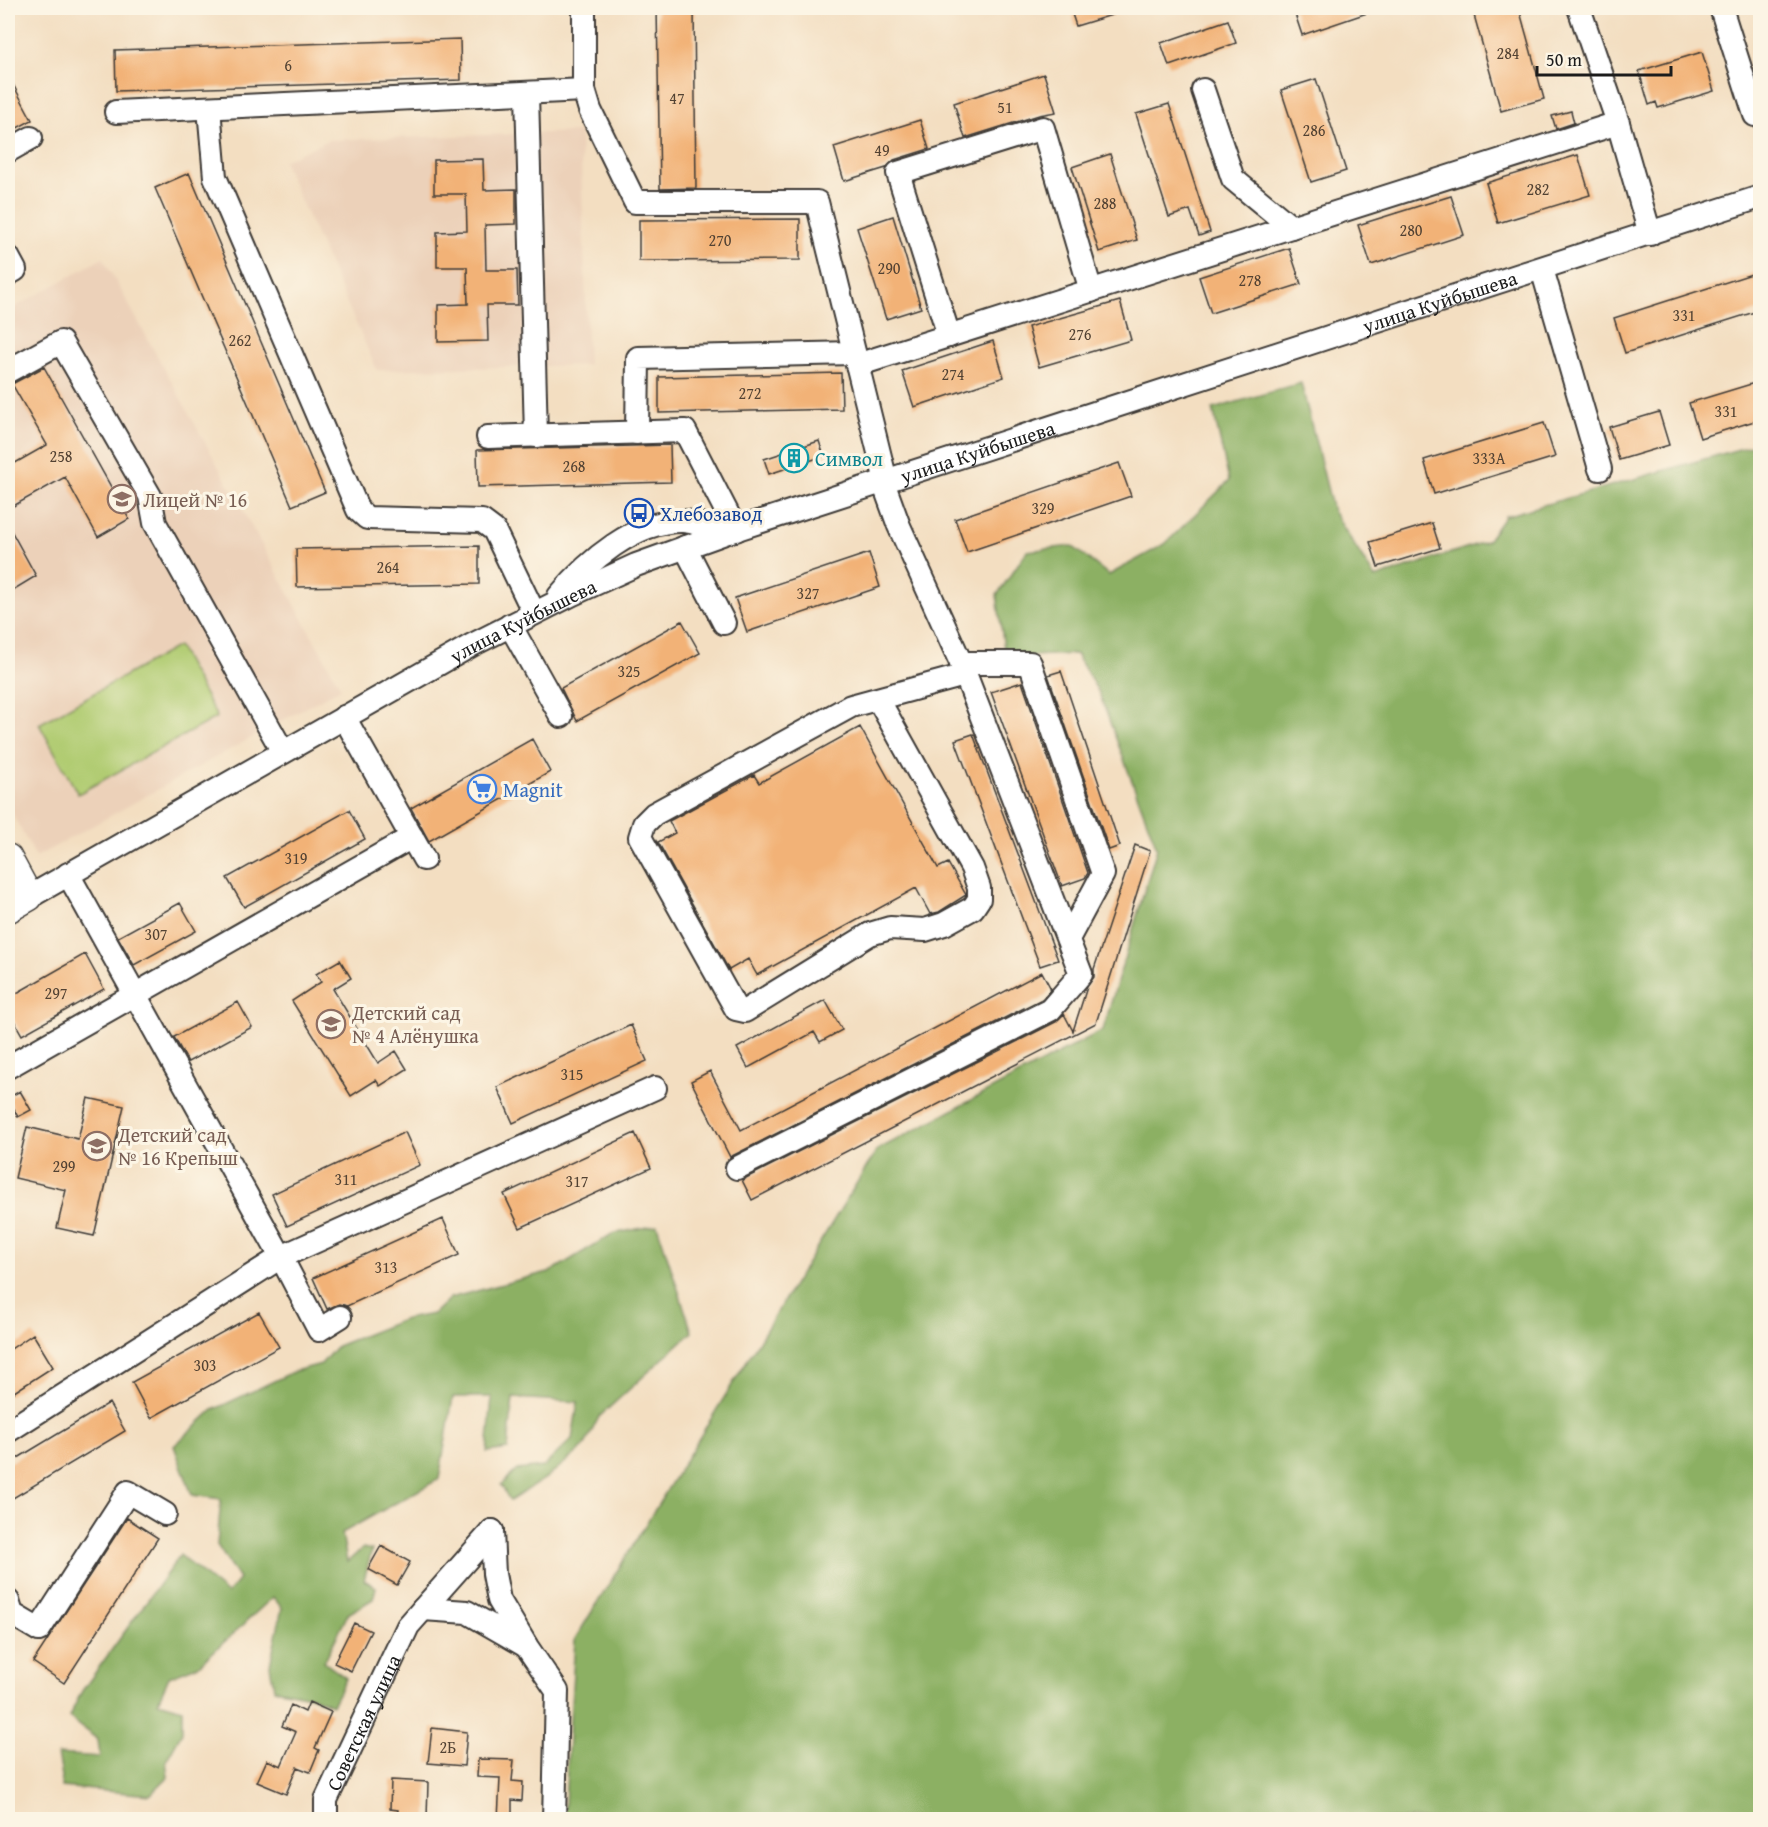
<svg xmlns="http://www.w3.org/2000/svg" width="1768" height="1827" viewBox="0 0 1768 1827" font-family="'Gentium Book Plus',serif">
	<rect width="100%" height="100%" fill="#fcf5e5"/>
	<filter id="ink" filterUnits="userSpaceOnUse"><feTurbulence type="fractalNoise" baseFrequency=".0167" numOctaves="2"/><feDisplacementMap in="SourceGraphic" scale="12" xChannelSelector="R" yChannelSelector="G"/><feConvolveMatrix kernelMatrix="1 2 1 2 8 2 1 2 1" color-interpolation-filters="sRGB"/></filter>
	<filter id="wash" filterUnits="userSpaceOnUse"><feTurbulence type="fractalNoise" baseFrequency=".008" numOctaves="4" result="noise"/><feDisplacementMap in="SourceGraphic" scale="24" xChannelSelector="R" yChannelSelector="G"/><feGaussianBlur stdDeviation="1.35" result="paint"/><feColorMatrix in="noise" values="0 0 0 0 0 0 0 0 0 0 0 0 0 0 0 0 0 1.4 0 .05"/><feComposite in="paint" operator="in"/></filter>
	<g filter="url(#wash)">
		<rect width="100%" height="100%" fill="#f3dec1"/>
		<path fill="#ecd1b9" d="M580 132 588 365 377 370 283 161 329 140Z
			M103 258 341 688 36 857 8 806V311Z"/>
		<path fill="#b1cc72" stroke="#667447" stroke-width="1.5" d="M178 646 217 717 78 794 39 724Z"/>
		<path fill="#8cb064" stroke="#546640" stroke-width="1.5" d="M1301 383 1333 511 1375 578 1487 541 1505 516 1760 443V1819L564 1820 575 1639 877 1150 1103 1030 1157 848 1099 693 1076 654 1005 657 997 595 1027 551 1072 546 1109 575 1165 544 1229 481 1213 409Z
			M657 1225 692 1332 599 1417 584 1447 546 1478 510 1501 501 1485 517 1470 543 1467 572 1439 578 1402 513 1398 508 1449 487 1452 492 1397H453L439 1479 342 1533 347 1562 363 1548 372 1550 364 1580 376 1587 373 1599 348 1614 324 1662 346 1678 332 1705 311 1696 274 1689 270 1665 282 1608 273 1597 199 1665 169 1677 158 1702 182 1709V1732L166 1761 168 1777 150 1795 61 1787 62 1776 58 1754 100 1757 98 1740 69 1717 82 1691 180 1555 227 1594 239 1579 217 1545 221 1499 192 1495 174 1446 213 1410 295 1371 321 1364 337 1346 405 1319 433 1314 450 1298 552 1271 612 1234Z"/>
		<g id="blocks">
			<path fill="#f2b277" d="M657 8H694L696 188 660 189Z
				M1070 8H1125V11L1076 26Z
				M1293 8H1376V10L1302 35Z
				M1472 8H1519L1544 99 1501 111Z
				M1228 20 1236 43 1169 66 1161 43Z
				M460 39 461 80 116 91 115 50Z
				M1702 52 1714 91 1658 108 1656 102 1649 105 1639 71Z
				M1044 74 1056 112 1039 115 965 138 954 103Z
				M8 75 32 120 8 133Z
				M1316 79 1346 171 1311 182 1281 90Z
				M1169 104 1210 232 1199 236 1190 210 1169 217 1136 114Z
				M1571 111 1574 123 1556 129 1552 116Z
				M920 120 929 149 894 160 886 168 844 181 834 147Z
				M1110 154 1137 240 1099 252 1072 167Z
				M1578 155 1590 195 1498 223 1486 183Z
				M483 159 484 190 516 189V224L485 225 486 270H517L518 305H487L488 341 438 342V305L468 304 467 267H437V232L467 231 466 194H434V160Z
				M189 173 325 492 292 506 155 188Z
				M1451 196 1464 235 1371 265 1358 225Z
				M893 216 921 308 886 319 857 228Z
				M800 219V260L639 261V220Z
				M1289 248 1301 284 1211 313 1199 277Z
				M1761 271V310L1625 353 1614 318Z
				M1120 301 1131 340 1039 367 1028 327Z
				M993 341 1004 377 914 407 902 371Z
				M44 367 129 519 98 537 65 477 8 509V467L47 445 12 384Z
				M841 373 842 409 659 413V377Z
				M1761 381V419L1700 438 1689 403Z
				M1659 412 1669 445 1619 460 1609 427Z
				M1544 423 1555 457 1434 494 1424 460Z
				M819 441 824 456 769 474 764 459Z
				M670 445 671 482 478 487 477 450Z
				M1119 463 1131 496 967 552 955 519Z
				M1432 523 1440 548 1378 567 1370 542Z
				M8 525 36 576 8 593Z
				M479 546V584L297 587 296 549Z
				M869 553 880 587 747 632 735 598Z
				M682 621 700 653 577 721 561 688Z
				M1061 671 1120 846 1109 850 1048 675Z
				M1022 682 1088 873 1085 878 1062 886 991 692Z
				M860 727 938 868 948 863 966 895 939 912 930 914 916 888 757 975 748 959 729 970 658 842 675 833 669 821 754 775 759 783Z
				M973 734 1058 960 1040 966 955 740Z
				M532 739 550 772 429 841 411 808Z
				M349 810 365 839 244 907 227 878Z
				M1135 845 1150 851 1096 1023 752 1200 742 1180 1056 1022 1064 1014 1073 1031 1087 987 1094 977V969Z
				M180 903 196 931 134 965 118 937Z
				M85 954 104 989 22 1035 8 1010V998Z
				M340 960 351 978 333 989 378 1063 396 1051 407 1069 380 1086 376 1080 351 1096 292 1001 321 982 316 974Z
				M1042 972 1051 989 1042 999 730 1157 691 1081 710 1071 741 1130Z
				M825 1000 842 1030 820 1042 814 1032 748 1068 737 1048Z
				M238 1002 252 1027 188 1062 174 1037Z
				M631 1025 647 1061 513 1123 497 1087Z
				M20 1091 31 1110 18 1117 8 1098Z
				M88 1098 124 1106 94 1236 57 1228 66 1190 15 1178 27 1127 78 1139Z
				M405 1132 420 1165 287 1226 272 1194Z
				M635 1133 651 1168 520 1228 504 1194Z
				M443 1219 459 1255 347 1306 339 1304 327 1309 313 1278Z
				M259 1312 279 1347 151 1418 132 1382Z
				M33 1334 53 1367 8 1396V1351Z
				M109 1403 125 1431 8 1501V1464Z
				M127 1518 158 1538 64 1683 33 1662Z
				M381 1546 410 1562 397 1585 368 1569Z
				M354 1623 371 1631 351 1671 334 1663Z
				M309 1702 331 1712 315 1748 319 1750 310 1772 297 1767 286 1794 257 1782 267 1760 281 1766 296 1732 282 1726 291 1705 305 1712Z
				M432 1728 467 1732 464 1766 428 1763Z
				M478 1759 514 1760 512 1781 523 1782 522 1801 512 1800V1820H498L500 1778 477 1777Z
				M391 1780 428 1782 427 1819 397 1818 398 1810 390 1809Z"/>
		</g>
	</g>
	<g filter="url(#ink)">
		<use href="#blocks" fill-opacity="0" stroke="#3c3935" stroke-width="1.5"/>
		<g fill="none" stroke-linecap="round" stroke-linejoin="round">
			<g stroke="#3c3935" stroke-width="26">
				<g id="minor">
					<path d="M584 8V90L590 110 635 202H817L886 481"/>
					<path d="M1579 8 1618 123 1650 234"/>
					<path d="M1721 8 1755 115 1760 114"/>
					<path d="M1203 90 1233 179 1291 227"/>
					<path d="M527 93 536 436"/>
					<path d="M209 108 215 177 358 510 367 518 482 521 494 530 534 613"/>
					<path d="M116 112 584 90"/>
					<path d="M8 151 31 138"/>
					<path d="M8 257 15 270 8 274"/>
					<path d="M1542 269 1600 469"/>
					<path d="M949 336 898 173 1043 128 1091 291"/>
					<path d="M857 365 1618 123"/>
					<path d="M8 371 61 342 150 496 155 523 283 752"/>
					<path d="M637 433 638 358 854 353"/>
					<path d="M488 437 685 431 736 530"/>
					<path d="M685 547 724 623"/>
					<path d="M559 596C587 562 635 520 683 521 698 522 713 528 728 532"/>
					<path d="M510 625 561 716"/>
					<path d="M961 663H1030L1103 874 1068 939"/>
					<path d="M878 699 972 868 979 888V899L973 908 944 924 925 930 890 928 870 934 745 1011 736 1009 640 837 644 824 654 814 851 706 965 675"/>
					<path d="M344 717 424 859"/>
					<path d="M68 874 281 1257 319 1330 340 1317"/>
					<path id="s1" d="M29 897 472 645 573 594 636 565 728 532 1760 197"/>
					<path d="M8 1067 412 837"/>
					<path d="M737 1168 1050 1010 1081 974 961 663 899 526 883 482"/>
					<path d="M8 1431 281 1257 655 1088"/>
					<path d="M492 1531 494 1574 499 1600 527 1647 557 1691 554 1820"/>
					<path d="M8 1601 12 1614 39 1630 128 1492 165 1514"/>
					<path d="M423 1609 467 1612 526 1646"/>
					<path id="s2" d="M326 1820V1800L408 1626 492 1531"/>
				</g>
			</g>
			<g stroke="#3c3935" stroke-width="30">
				<path id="major" d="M8 858 29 897 8 909"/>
			</g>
			<use href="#minor" stroke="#fff" stroke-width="22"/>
			<use href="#major" stroke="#fff" stroke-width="27"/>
		</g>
	</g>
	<defs>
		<g id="building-ring" transform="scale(1.5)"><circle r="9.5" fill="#fcf5e5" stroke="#0f9aa8" stroke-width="1.5"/><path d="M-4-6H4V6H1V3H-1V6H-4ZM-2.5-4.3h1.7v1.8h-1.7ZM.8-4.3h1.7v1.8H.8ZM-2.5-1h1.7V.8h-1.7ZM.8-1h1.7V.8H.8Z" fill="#0f9aa8"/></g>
		<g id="school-ring" transform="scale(1.5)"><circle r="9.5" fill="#fcf5e5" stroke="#8d6e63" stroke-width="1.5"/><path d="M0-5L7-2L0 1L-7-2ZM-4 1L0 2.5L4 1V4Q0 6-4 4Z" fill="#8d6e63"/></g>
		<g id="bus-ring" transform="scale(1.5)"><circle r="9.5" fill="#fcf5e5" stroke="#1a4fb4" stroke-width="1.5"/><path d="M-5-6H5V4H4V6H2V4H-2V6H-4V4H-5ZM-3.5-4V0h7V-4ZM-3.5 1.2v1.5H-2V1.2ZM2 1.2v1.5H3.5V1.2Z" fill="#1a4fb4"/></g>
		<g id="supermarket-ring" transform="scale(1.5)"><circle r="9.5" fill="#fcf5e5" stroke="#3f7fe0" stroke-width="1.5"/><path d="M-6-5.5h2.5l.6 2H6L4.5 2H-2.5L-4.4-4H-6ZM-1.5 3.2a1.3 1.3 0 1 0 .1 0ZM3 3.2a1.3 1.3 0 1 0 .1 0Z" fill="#3f7fe0"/></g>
	</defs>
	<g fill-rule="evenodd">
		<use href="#building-ring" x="794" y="458"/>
		<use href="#school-ring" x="122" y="499"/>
		<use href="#bus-ring" x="639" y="513"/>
		<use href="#supermarket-ring" x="482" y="789"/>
		<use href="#school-ring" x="331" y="1024"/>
		<use href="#school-ring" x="97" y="1146"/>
	</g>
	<g text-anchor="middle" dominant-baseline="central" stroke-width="6" stroke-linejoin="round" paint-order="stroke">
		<g font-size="16" fill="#524233">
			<text x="1508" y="53">284</text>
			<text x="288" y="65">6</text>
			<text x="677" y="98">47</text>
			<text x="1005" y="107">51</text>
			<text x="1314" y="130">286</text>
			<text x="882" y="150">49</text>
			<text x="1538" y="189">282</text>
			<text x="1105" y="203">288</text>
			<text x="1411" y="230">280</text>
			<text x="720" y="240">270</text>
			<text x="889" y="268">290</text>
			<text x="1250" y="280">278</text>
			<text x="1684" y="315">331</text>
			<text x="1080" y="334">276</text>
			<text x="240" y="340">262</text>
			<text x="953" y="374">274</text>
			<text x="750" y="393">272</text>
			<text x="1726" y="411">331</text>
			<text x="61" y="456">258</text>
			<text x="1489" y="458">333А</text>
			<text x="574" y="466">268</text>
			<text x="1043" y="508">329</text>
			<text x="388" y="567">264</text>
			<text x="808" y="593">327</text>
			<text x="629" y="671">325</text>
			<text x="296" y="858">319</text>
			<text x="156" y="934">307</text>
			<text x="56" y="993">297</text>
			<text x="572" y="1074">315</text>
			<text x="64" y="1166">299</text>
			<text x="346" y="1179">311</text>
			<text x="577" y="1181">317</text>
			<text x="386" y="1267">313</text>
			<text x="205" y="1365">303</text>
			<text x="448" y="1747">2Б</text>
		</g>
		<g font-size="20" fill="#1c1c1c" stroke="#fcf5e5">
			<text stroke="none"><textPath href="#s1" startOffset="1538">улица Куйбышева</textPath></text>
			<text stroke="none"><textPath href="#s1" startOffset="1052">улица Куйбышева</textPath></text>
			<text stroke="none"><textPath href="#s1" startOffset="566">улица Куйбышева</textPath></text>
			<text stroke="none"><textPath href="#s2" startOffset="106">Советская улица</textPath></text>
		</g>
		<g font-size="20" fill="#0d838f" stroke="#fcf5e5" text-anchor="start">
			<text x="815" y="458">Символ</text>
		</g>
		<g font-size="20" fill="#785e54" stroke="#fcf5e5" text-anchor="start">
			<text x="143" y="499">Лицей № 16</text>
			<text x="352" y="1012">Детский сад<tspan x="352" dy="23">№ 4 Алёнушка</tspan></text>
			<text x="118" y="1134">Детский сад<tspan x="118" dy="23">№ 16 Крепыш</tspan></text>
		</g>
		<g font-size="20" fill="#164399" stroke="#fcf5e5" text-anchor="start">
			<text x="660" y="513">Хлебозавод</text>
		</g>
		<g font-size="20" fill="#366cbe" stroke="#fcf5e5" text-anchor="start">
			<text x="503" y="789">Magnit</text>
		</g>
	</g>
	<rect width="1768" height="1827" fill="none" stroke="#fcf5e5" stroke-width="30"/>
	<path d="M1537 66v9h134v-9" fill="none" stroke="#1c1c1c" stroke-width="3"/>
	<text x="1546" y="66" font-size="18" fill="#1c1c1c" stroke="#fcf5e5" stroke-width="4.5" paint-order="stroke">50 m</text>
</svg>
